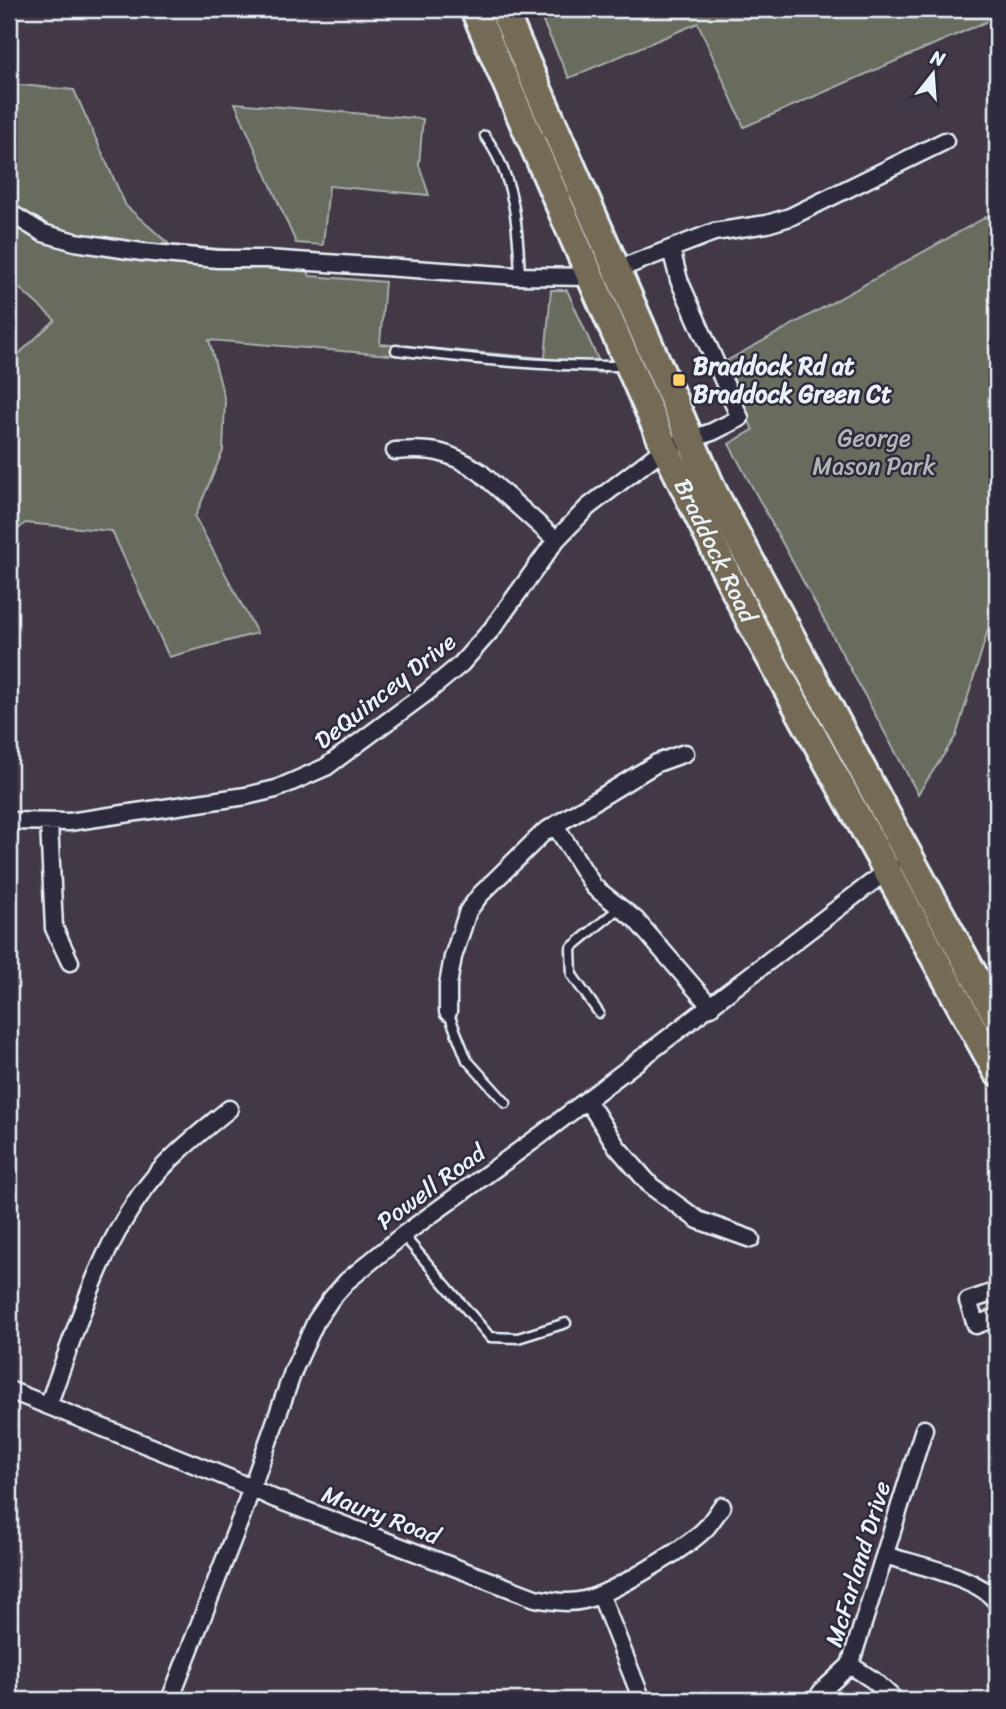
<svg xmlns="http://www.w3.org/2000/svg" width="1006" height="1709" viewBox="0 0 1006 1709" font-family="Sriracha,sans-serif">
	<rect width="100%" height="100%" fill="#423846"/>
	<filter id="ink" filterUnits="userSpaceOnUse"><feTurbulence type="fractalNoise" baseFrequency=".0143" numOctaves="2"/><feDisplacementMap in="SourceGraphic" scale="14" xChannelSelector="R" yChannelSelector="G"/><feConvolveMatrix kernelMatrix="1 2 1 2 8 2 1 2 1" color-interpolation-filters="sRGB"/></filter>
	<g filter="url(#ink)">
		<path fill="#676c5f" stroke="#a8aeac" stroke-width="2" d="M537 9H997V17L744 127 698 23 569 78Z
			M9 84 74 90 126 206 170 245 301 255 310 276 385 282 380 344 545 358 551 290H567L604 373 209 340 225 401 223 451 195 517 257 633 169 657 112 531 25 523 9 538V363L55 320 9 279Z
			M235 103 423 119 419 165 429 195 329 186 323 245 296 243Z
			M997 211V600L956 736 918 794 729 444 753 430 723 363Z"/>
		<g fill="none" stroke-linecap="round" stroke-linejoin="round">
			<g stroke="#e8f1f8" stroke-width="13">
				<path id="lane" d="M9 94V99
					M485 136C515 177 518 227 520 276
					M396 350C472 359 547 367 623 366
					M448 1012 467 1060 506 1103
					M599 1013 572 975 571 948 619 908
					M403 1235 490 1337 518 1338 566 1323"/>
			</g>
			<g stroke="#e8f1f8" stroke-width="21">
				<path id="street" d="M9 224 15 216 43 233 75 242 142 252 218 259H267L517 276 591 277
					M616 270 714 232 767 224 790 217 945 141
					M395 451C432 448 449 451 480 472L556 540
					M9 821 69 822 246 796 276 789 326 767 426 693 461 664 492 629 556 540 588 507 665 448 712 432 740 418 679 280 671 249
					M49 823 54 928 70 962
					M555 825 594 887 636 920 711 1007
					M448 1012V985L453 957 468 911 480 895 544 832 657 763 685 753
					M587 1100 617 1147 651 1186 698 1220 751 1239
					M997 1291 968 1301 976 1325 997 1317
					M9 1390 231 1479 273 1498 535 1598C551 1601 568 1604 584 1600 611 1594 687 1548 706 1528 712 1521 717 1513 722 1506
					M48 1405C76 1332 98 1249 147 1186 170 1156 200 1133 229 1109
					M885 1555C915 1565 981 1577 997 1603
					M601 1596 642 1700
					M850 1665 873 1680 895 1700
					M170 1700 242 1515 294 1369 316 1321 331 1299 347 1281 403 1235 541 1135 892 867
					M816 1700 822 1691 850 1665 924 1429"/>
			</g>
			<g stroke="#e8f1f8" stroke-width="32">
				<g id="primary">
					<path id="s1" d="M474 9 665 448 749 619 997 1072"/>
					<path d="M503 9 714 493 898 836 997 1017"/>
				</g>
			</g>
			<use href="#lane" stroke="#2f2a3d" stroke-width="8"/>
			<use href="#street" stroke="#2f2a3d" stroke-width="16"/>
			<use href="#primary" stroke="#756b55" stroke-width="26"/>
		</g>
	</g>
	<rect fill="#ffd166" stroke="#2f2a3d" stroke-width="2.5" x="672" y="373" width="14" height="14" rx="3.5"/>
	<g text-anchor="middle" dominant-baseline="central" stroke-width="5" stroke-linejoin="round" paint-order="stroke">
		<g font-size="24" font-weight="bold" fill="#e8f1f8" stroke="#2f2a3d" text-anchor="start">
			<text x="693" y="366">Braddock Rd at<tspan x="693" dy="28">Braddock Green Ct</tspan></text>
		</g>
		<g font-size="24" fill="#aeb5b3" stroke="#2f2a3d">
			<text x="874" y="438">George<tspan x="874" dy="28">Mason Park</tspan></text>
		</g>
		<g font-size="24" fill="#e8f1f8" stroke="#2f2a3d">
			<text stroke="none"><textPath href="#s1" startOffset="593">Braddock Road</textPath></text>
			<text transform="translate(385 691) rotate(-38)">DeQuincey Drive</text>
			<text transform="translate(431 1187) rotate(-36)">Powell Road</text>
			<text transform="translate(381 1515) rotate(21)">Maury Road</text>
			<text transform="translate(858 1564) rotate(-73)">McFarland Drive</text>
		</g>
	</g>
	<rect width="1006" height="1709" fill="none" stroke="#2f2a3d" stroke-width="35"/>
	<rect x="18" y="18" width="971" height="1674" fill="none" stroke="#e8f1f8" stroke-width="2.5" filter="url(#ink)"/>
	<g transform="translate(933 74) rotate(17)" stroke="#2f2a3d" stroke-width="5" paint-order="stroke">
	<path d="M0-5L12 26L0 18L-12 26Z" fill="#e8f1f8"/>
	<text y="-10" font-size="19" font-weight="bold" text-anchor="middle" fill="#e8f1f8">N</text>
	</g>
</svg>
